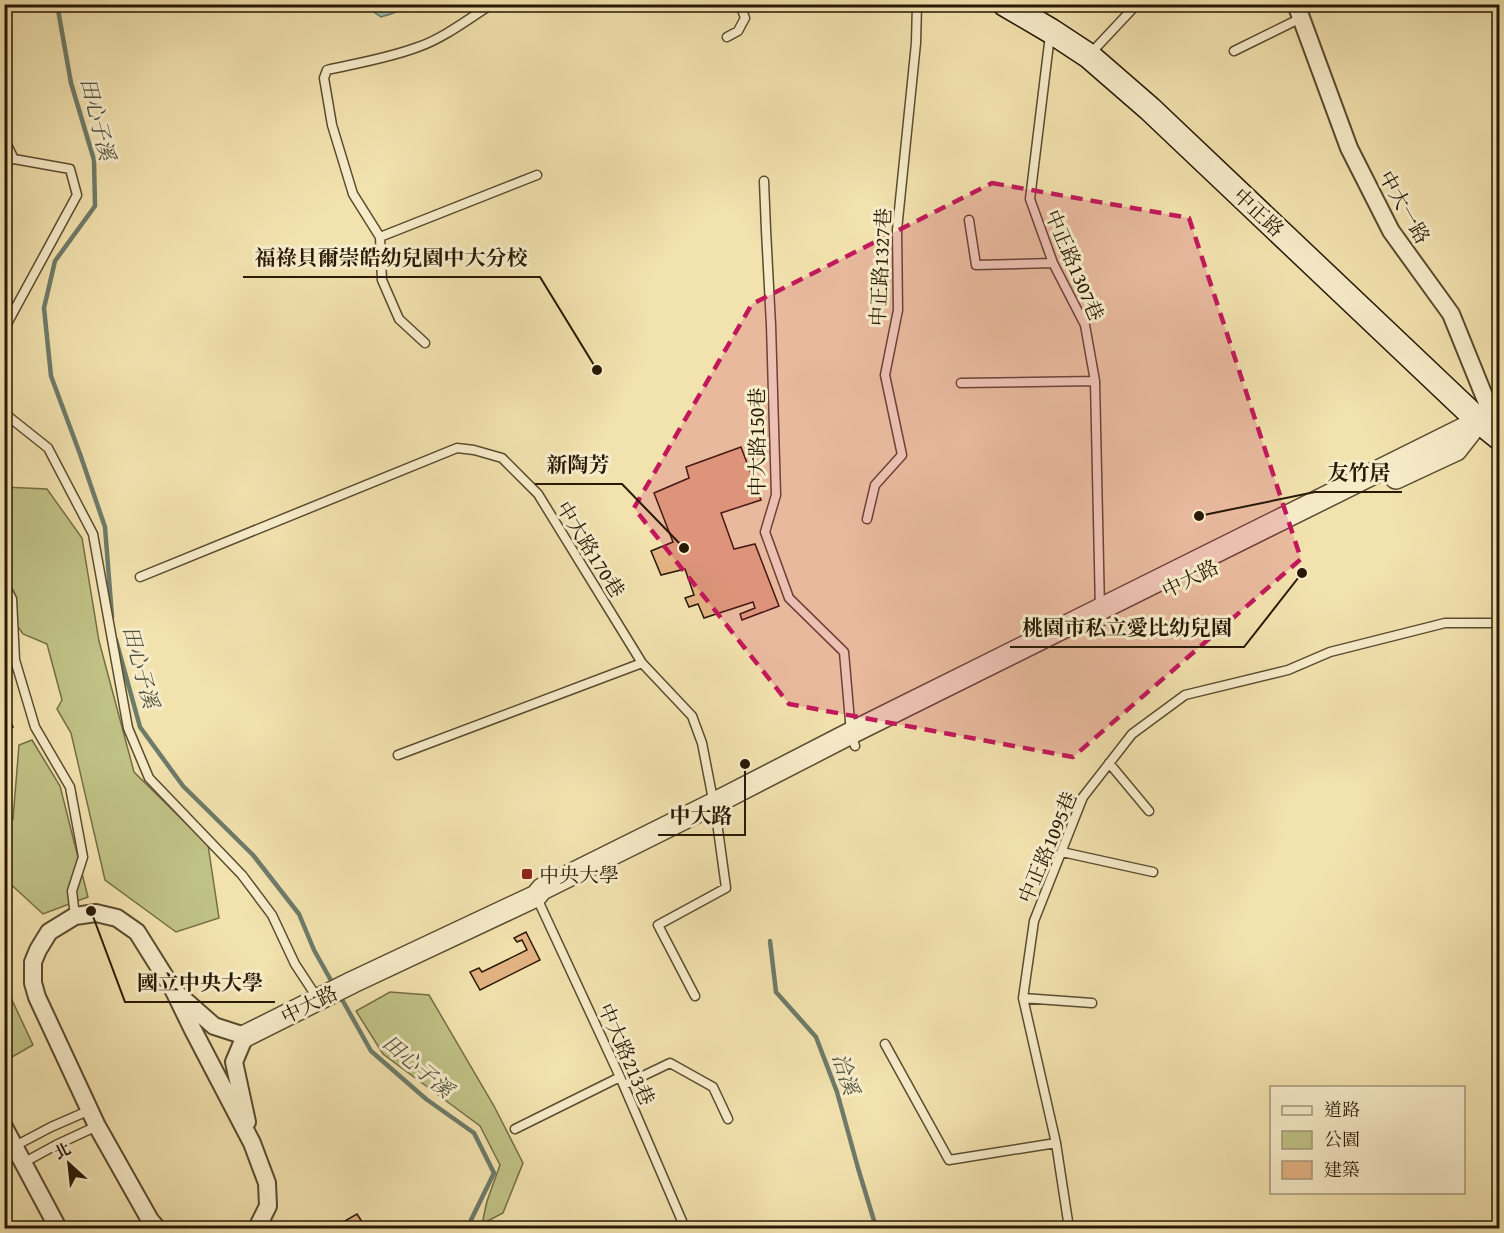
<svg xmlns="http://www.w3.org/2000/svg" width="1504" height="1233" viewBox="0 0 1504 1233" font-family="'Gentium Book Plus','Noto Serif TC',serif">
	<rect width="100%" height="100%" fill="#f2e2ae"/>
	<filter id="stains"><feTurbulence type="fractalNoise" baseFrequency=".00333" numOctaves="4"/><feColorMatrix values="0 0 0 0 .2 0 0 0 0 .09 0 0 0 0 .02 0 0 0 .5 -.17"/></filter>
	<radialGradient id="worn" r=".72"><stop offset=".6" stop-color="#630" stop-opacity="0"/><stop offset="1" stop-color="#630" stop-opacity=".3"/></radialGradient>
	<path fill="#c0c286" stroke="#746e46" stroke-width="1.5" d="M4 487 47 489 82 538 99 641 134 772 208 845 219 918 176 932 105 880 71 733 57 709 62 700 47 644 23 634 5 608Z
		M32 740 60 786 88 897 43 914 5 879V824L13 819 19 745Z
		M5 985 33 1045 5 1061H4Z
		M390 992 429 995 494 1106 523 1163 503 1213 482 1224 487 1201 500 1165 480 1126 383 1054 356 1011Z"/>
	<path fill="#9bbdae" stroke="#6d7b6a" stroke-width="1.5" d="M366 5H412L391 14 381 17 375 13Z"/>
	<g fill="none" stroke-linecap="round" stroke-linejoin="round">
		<path stroke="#6d7b6a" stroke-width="4.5" d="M57 4 71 83 94 160 95 206 55 261 44 308 51 376 80 454 105 527 112 617
			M116 640 140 727 183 786 253 855 299 914 314 950 333 984
			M770 941 776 992 816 1037 837 1092 858 1168 875 1224 878 1228
			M339 994 371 1051 426 1099 474 1133 494 1173 471 1220 474 1228"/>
	</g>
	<path fill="#e4b383" stroke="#271905" stroke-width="1.5" d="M741 447 761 500 721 513 734 549 755 544 779 606 742 620 740 614 755 608 753 602 704 618 698 604 689 607 685 598 694 595 685 569 661 575 651 551 673 542 654 493 689 478 686 467Z
		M4 708 13 727 4 731Z
		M526 932 540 960 480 990 470 972 479 968 482 972 527 950 522 940 517 942 514 938Z
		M357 1214 366 1228H337L336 1226Z"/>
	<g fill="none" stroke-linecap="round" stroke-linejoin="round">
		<g stroke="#5a4b2f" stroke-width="11">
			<path id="service" d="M1158 4H1163
				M1050 35 1030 199 1053 263 1085 325 1095 381 1100 610 1103 621
				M727 37 738 31 745 18 740 4
				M1234 51 1301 18
				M1091 53 1137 4
				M4 139 14 159 70 169 77 195 9 320 4 331
				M4 162 14 159
				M764 181 766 230 771 325 776 495 765 532 789 598 844 652 851 733 855 746
				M969 220 976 265 1053 263
				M380 237 537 175
				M425 343 399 319 382 280 380 237 353 194 332 125 324 78 327 70C358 63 389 58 418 47 444 38 468 19 492 4
				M961 383 1095 381
				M4 413 48 448 93 534 128 728 149 778 242 875 272 915 295 964 318 999
				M867 519 875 485 902 455 885 375 898 310 897 230 916 43 917 4
				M140 577 457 448 474 450 502 458 538 494 642 663 692 716 702 743 716 815 726 888 658 925 695 996
				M4 583 12 599 15 660 35 727 70 787 83 857 72 891 75 916
				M398 755 642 663
				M1109 763 1149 811
				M1062 852 1153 872
				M536 896 620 1077 685 1228
				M1023 998 1092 1003
				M885 1044 949 1160 1056 1143
				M624 1085 670 1063 713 1087 728 1119
				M515 1129 620 1077
				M15 1146 51 1127 90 1110
				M23 1163 56 1145 97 1126
				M1069 1228 1056 1143 1023 998 1034 921 1083 797 1132 734 1185 695 1288 670 1330 652 1445 623H1500"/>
		</g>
		<g stroke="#5a4b2f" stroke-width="20">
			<path id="minor" d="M1296 4 1349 148 1391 231 1451 314 1489 408 1479 421
				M180 996 214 1026 245 1036 234 1062 247 1122
				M4 1127 58 1228
				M157 1228 150 1220 97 1126 37 997 33 983V962L38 950 49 932 75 916 96 913 117 918 137 932 174 991 192 1028 252 1143 267 1183 268 1206 257 1228"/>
		</g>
		<g stroke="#5a4b2f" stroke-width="24">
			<path id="tertiary" d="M1396 478 1456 450 1474 427
				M245 1036 353 982 536 896 542 889 713 804 851 733 1479 421"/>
		</g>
		<g stroke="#271905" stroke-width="27">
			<path id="secondary" d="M1005 4 1051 31 1089 56 1150 109 1479 421 1500 438"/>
		</g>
		<use href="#service" stroke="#f7ecca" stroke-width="8"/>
		<use href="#minor" stroke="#f7ecca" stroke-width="16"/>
		<use href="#tertiary" stroke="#f7ecca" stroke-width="21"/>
		<use href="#secondary" stroke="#f7ecca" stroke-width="24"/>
	</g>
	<path fill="#c2185b" fill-opacity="0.2" stroke="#c2185b" stroke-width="4.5" stroke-dasharray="12 8" stroke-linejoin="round" d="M992 183 1189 218 1301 559 1073 757 789 704 634 508 752 304Z"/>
	<rect fill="#8f2418" stroke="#f7ecca" stroke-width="2" x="521" y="868" width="12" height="12" rx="3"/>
	<g text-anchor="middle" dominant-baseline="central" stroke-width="6" stroke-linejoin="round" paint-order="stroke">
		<g font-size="20" fill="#271905" stroke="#f7ecca">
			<text transform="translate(1405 207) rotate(60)">中大一路</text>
			<text transform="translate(1259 212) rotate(43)">中正路</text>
			<text transform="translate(1075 265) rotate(67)">中正路1307巷</text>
			<text transform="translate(880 267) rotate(-87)">中正路1327巷</text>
			<text transform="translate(756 442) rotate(-90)">中大路150巷</text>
			<text transform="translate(591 549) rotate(58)">中大路170巷</text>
			<text transform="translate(1190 578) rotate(-26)">中大路</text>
			<text transform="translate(1047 847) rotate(-67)">中正路1095巷</text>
			<text transform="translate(309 1004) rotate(-26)">中大路</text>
			<text transform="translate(627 1054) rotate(66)">中大路213巷</text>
		</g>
		<g font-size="20" fill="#271905" stroke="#f7ecca" text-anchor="start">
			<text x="539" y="874">中央大學</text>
		</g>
		<g font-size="21" font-style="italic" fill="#505240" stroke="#f7ecca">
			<text transform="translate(98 119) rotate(76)">田心子溪</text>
			<text transform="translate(141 667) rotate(75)">田心子溪</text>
			<text transform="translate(418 1066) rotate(40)">田心子溪</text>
			<text transform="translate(846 1074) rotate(72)">洽溪</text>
		</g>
	</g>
	<path fill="none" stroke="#271905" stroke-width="2" d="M597 370L540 277H243M684 548L622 484H535M1199 516L1315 492H1402M1302 573L1244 647H1010M745 764L745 835H658M91 911L125 1002H275"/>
	<g fill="#271905" stroke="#f7ecca" stroke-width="2">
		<circle cx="597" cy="370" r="6"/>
		<circle cx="684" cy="548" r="6"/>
		<circle cx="1199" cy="516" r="6"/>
		<circle cx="1302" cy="573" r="6"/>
		<circle cx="745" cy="764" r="6"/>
		<circle cx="91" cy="911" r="6"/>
	</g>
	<g font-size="21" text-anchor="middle" font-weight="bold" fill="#271905" stroke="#f7ecca" stroke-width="6" stroke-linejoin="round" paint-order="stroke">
		<text x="391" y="265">福祿貝爾崇皓幼兒園中大分校</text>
		<text x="578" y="472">新陶芳</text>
		<text x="1359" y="480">友竹居</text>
		<text x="1127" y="635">桃園市私立愛比幼兒園</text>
		<text x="701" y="823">中大路</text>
		<text x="200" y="990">國立中央大學</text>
	</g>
	<rect width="1504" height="1233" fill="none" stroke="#f2e2ae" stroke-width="24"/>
	<rect x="6" y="6" width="1492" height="1221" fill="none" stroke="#271905" stroke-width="3"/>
	<rect x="12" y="12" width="1480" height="1209" fill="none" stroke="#271905" stroke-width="1.5"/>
	<rect x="1270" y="1086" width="195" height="108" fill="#f7ecca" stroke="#a4987b" stroke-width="1.5"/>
	<rect x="1282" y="1106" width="30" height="9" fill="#f7ecca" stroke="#a4987b" stroke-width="1.5"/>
	<text x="1324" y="1116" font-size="18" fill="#271905">道路</text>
	<rect x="1282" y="1131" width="30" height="18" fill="#c0c286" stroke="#a4987b" stroke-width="1.5"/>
	<text x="1324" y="1146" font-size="18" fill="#271905">公園</text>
	<rect x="1282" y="1161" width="30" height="18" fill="#e4b383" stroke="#a4987b" stroke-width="1.5"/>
	<text x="1324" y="1176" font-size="18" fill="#271905">建築</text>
	<g transform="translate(69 1164) rotate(333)" stroke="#f7ecca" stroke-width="4.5" paint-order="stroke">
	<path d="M0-4.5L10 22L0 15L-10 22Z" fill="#271905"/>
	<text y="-9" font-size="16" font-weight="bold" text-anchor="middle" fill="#271905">北</text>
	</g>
	<rect width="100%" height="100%" filter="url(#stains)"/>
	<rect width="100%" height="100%" fill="url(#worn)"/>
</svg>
